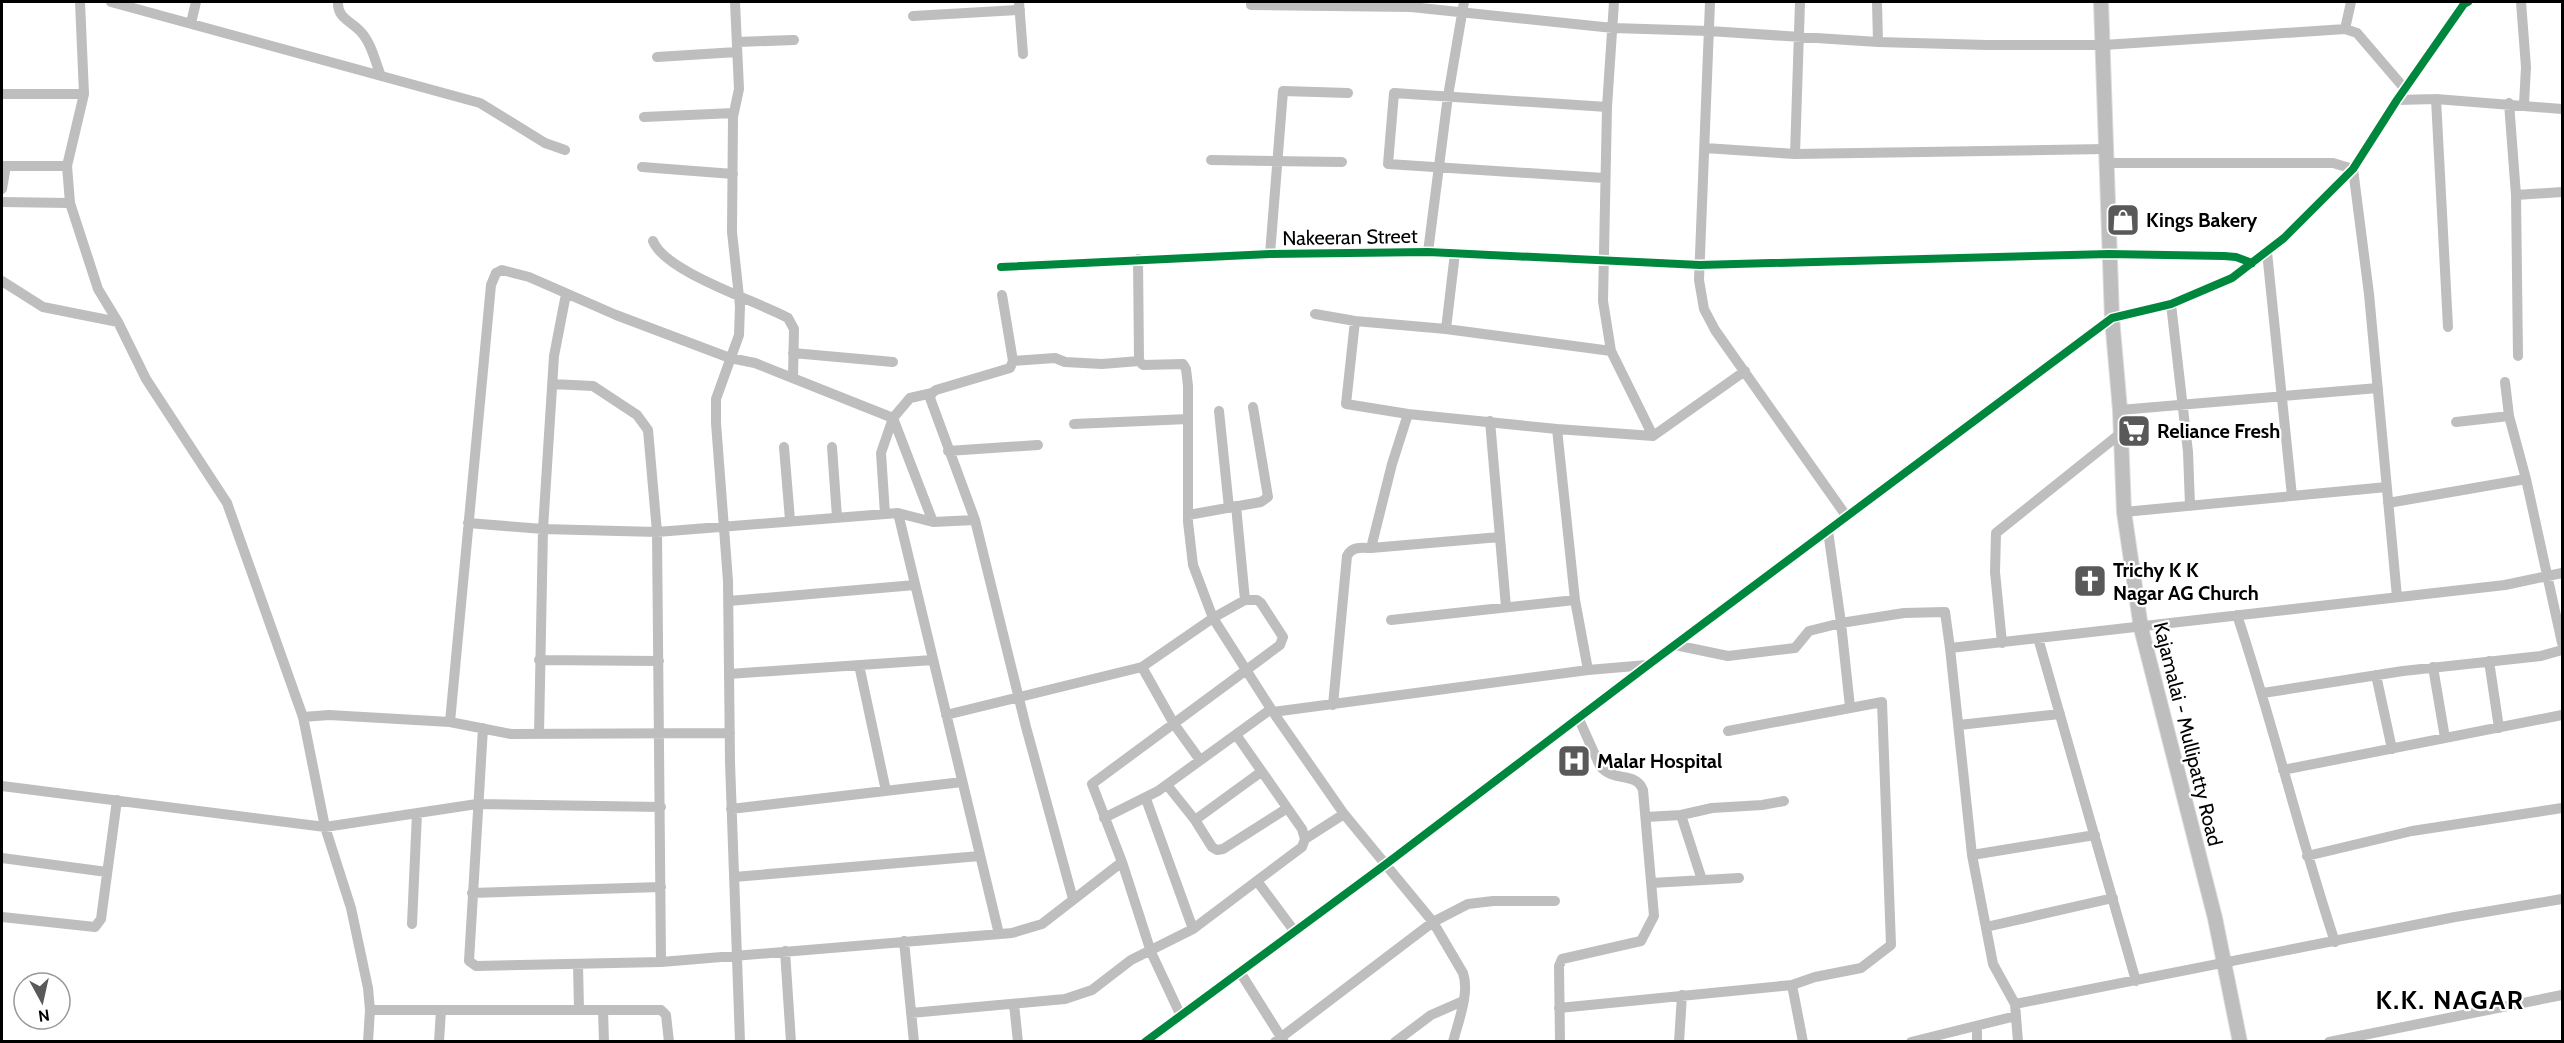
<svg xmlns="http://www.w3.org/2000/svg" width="2564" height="1043" viewBox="0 0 2564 1043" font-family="Cabin,sans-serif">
	<rect width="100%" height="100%" fill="#fff"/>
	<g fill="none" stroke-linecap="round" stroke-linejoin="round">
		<g stroke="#dbdbdb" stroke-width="16">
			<path id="major" d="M2101 2 2112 318 2120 410 2124 512 2141 628 2215 918 2240 1042"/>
		</g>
		<path stroke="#bebebe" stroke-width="10" d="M80 2 84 94 67 166 70 203 98 289 118 322 146 379 227 503 303 717 325 827 351 908 368 988 370 1010 368 1042
			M111 2 480 103 545 143 565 150
			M338 2C337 18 351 21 360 31 371 42 375 61 381 76
			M735 2 739 89 733 117 732 232 740 306 739 335 716 399V423L728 581 730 762 740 1042
			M1019 2 1023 54
			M1251 2V5L1411 7 1613 28 1709 31 1878 42 1987 45H2104L2345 29 2357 33 2405 89
			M1614 2 1607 107 1603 301 1611 351 1653 436
			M1710 2 1699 280 1704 309 1715 330 1847 517
			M1877 2 1878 42
			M2521 2 2526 67 2524 104
			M913 16 1020 10
			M191 23 196 2
			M2345 29 2351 2
			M737 42 794 40
			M657 57 737 52
			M2 94H84
			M2436 99 2448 327
			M2397 100 2436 99 2562 109
			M2509 103 2516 195 2518 356
			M644 117 734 113
			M1705 148 1795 154 2105 149
			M1795 154 1800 2
			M1211 160 1342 162
			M2105 163H2333L2353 169 2369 294 2397 597
			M2 166H67
			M642 167 733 174
			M1604 178 1388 164 1394 93 1607 107
			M2 189 6 166
			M2516 195 2562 192
			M2 202 70 203
			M653 241C665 272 757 301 788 318L794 329 793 378
			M1428 252 1448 96 1464 2
			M2267 252 2292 496
			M1270 254 1283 91 1348 93
			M1138 259 1139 361 1143 365 1183 364 1186 369 1188 386V522L1193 565 1213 618 1273 712 1344 814 1433 922 1463 973C1470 993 1458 1022 1453 1042
			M1001 267 1270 254 1428 252 1700 265 2109 254 2224 256 2236 257 2252 263
			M2 281 43 307 118 322
			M1002 295 1013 361 1010 368 936 390 932 393 930 398 975 520 1026 727 1073 899
			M2171 304 2188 452 2190 505
			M1315 314 1355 321 1446 329 1611 351
			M1355 321 1346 404 1408 414
			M1446 329 1455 253
			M793 353 893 362
			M1013 361 1055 358 1065 362 1102 364 1139 361
			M2505 382 2509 416 2526 479 2562 643
			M552 384 593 386 637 415 648 430 657 532 661 962 1012 933 1042 924 1122 862
			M932 393 910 398 893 418 933 522
			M2120 410 2378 388
			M1219 411 1229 508
			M1490 421 1506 607
			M2456 422 2509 416
			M1074 424 1188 419
			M1557 429 1653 436 1745 371
			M784 447 790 520
			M832 447 837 517
			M948 451 1038 445
			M2388 503 2526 479
			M1236 506 1245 600
			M2124 512 2387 487
			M898 513 933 522 975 520
			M1188 515 1261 502 1268 497 1253 407
			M468 523 543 529 657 532 898 513 999 934
			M1828 531 1841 623 1904 613 1945 612 1950 648 2505 585 2562 573
			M1371 548 1500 537
			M729 601 915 585
			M2237 615C2273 723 2299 834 2335 942
			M1391 620 1575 600
			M2038 638 2136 981
			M2002 643 1995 572 1996 533 2121 433
			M1675 645 1728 656 1795 648 1809 631 1841 623 1850 707
			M1950 648 1972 855 1993 964 2015 1004
			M539 660 659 661
			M2489 661 2499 728
			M859 665 886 791
			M1142 667 1174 724 1200 760
			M2433 667 2445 738
			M729 674 933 660
			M2376 675 2392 749
			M2263 693 2403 671 2541 656 2562 650
			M1333 705 1347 556C1352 546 1361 548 1371 548L1392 464 1408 414 1557 429 1575 600 1588 670
			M1273 712 1588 670 1647 665
			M946 715 1142 667 1213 618 1245 600H1257L1261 603 1283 637 1280 645 1092 784 1122 862 1151 952 1181 1016
			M303 717 329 715 450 722 511 734 730 733
			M450 722 491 285 496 273 502 270 529 277 616 315 730 358 755 363 893 418 881 453 885 514
			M1959 725 2060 714
			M483 728 469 961 476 966 661 962
			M1728 731 1882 702 1891 945 1861 968 1815 977 1792 985
			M539 734 543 529 554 356 566 294
			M2283 770 2562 715
			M1167 785 1195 820 1212 847 1217 850 1223 849 1286 809
			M2 786 325 827 477 804 661 807
			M1146 799 1193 929
			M731 809 962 782
			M1681 815 1702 880
			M1646 817 1681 815 1712 808 1762 805 1784 801
			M1104 818 1158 791 1271 709
			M1195 820 1261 772
			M1305 839 1344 814
			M1972 855 2095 835
			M2307 856 2412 831 2562 808
			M2 858 107 872
			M734 877 980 856
			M1257 881 1295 932
			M1651 883 1739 878
			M472 893 661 887
			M2 917 95 927 101 919 117 800
			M412 924 417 813
			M1986 927 2113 898
			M904 941 914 1042
			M785 951 791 1042
			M578 964 579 1010
			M1240 972 1284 1042
			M1014 1004 1018 1042
			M1559 1008 1792 985 1803 1042
			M370 1010H661L666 1015 669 1042
			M603 1010 604 1042
			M911 1013 1065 999 1092 990 1131 960 1193 929 1302 847 1305 839 1302 829 1237 736
			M1977 1026V1042
			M439 1042 441 1010
			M1145 1042 1386 864 1648 665 2112 318 2171 304 2232 278 2284 238 2353 169 2397 100 2464 4 2468 2
			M1275 1042 1433 922 1468 904 1493 901H1555
			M1395 1042 1431 1015 1463 1001
			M1560 1042 1559 966 1562 959 1641 941 1654 916 1643 790C1636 771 1614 783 1600 766L1578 717
			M1679 1042 1682 995
			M1911 1042 2016 1016
			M2018 1042 2015 1004 2455 917 2562 899
			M2329 1042 2562 995"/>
		<use href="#major" stroke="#bebebe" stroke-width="14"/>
		<g stroke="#fff" stroke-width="11">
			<path id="cycleway" d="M1001 267 1270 254 1428 252 1700 265 2109 254 2224 256 2236 257 2252 263
				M1145 1042 1386 864 1648 665 2112 318 2171 304 2232 278 2284 238 2353 169 2397 100 2464 4 2468 2"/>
		</g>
		<use href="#cycleway" stroke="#00873e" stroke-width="8"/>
	</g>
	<defs>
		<g id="shop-square" transform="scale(1.725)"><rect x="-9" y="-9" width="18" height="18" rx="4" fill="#595959" stroke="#fff"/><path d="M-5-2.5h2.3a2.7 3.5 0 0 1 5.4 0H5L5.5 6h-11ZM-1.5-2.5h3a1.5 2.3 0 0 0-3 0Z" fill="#fff"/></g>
		<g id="supermarket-square" transform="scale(1.725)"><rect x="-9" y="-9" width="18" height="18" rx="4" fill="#595959" stroke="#fff"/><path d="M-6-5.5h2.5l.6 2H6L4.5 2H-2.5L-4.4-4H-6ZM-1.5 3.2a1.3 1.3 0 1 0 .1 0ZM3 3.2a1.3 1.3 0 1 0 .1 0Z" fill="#fff"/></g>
		<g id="church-square" transform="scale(1.725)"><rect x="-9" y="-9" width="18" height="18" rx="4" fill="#595959" stroke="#fff"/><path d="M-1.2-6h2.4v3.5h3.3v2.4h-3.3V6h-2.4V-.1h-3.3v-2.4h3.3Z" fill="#fff"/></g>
		<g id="hospital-square" transform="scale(1.725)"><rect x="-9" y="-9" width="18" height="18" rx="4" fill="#595959" stroke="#fff"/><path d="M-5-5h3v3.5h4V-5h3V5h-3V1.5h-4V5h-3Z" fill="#fff"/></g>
	</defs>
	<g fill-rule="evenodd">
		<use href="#shop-square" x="2123" y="220"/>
		<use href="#supermarket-square" x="2134" y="431"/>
		<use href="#church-square" x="2090" y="581"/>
		<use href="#hospital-square" x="1574" y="761"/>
	</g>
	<g text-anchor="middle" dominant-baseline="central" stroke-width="4.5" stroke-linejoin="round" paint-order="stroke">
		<g font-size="20" font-weight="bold" fill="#000" stroke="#fff" text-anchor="start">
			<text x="2146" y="220">Kings Bakery</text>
			<text x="2157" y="431">Reliance Fresh</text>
			<text x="2113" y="570">Trichy K K<tspan x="2113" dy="23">Nagar AG Church</tspan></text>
			<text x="1597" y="761">Malar Hospital</text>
		</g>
		<g font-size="20" fill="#000" stroke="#fff">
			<text transform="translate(1350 237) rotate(-1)">Nakeeran Street</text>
			<text transform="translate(2188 734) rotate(76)">Kajamalai - Mullipatty Road</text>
		</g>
		<g font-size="26" font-weight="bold" letter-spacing="1.5" fill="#000" stroke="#fff">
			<text x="2450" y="1000">K.K. NAGAR</text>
		</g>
	</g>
	<rect width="2564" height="1043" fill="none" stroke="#000000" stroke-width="6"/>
	<g transform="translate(42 1001) rotate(172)"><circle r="28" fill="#ffffff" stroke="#999999" stroke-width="1.5"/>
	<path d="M0-4.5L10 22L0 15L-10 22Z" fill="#595959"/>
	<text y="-9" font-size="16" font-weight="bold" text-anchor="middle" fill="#000000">N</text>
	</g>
</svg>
